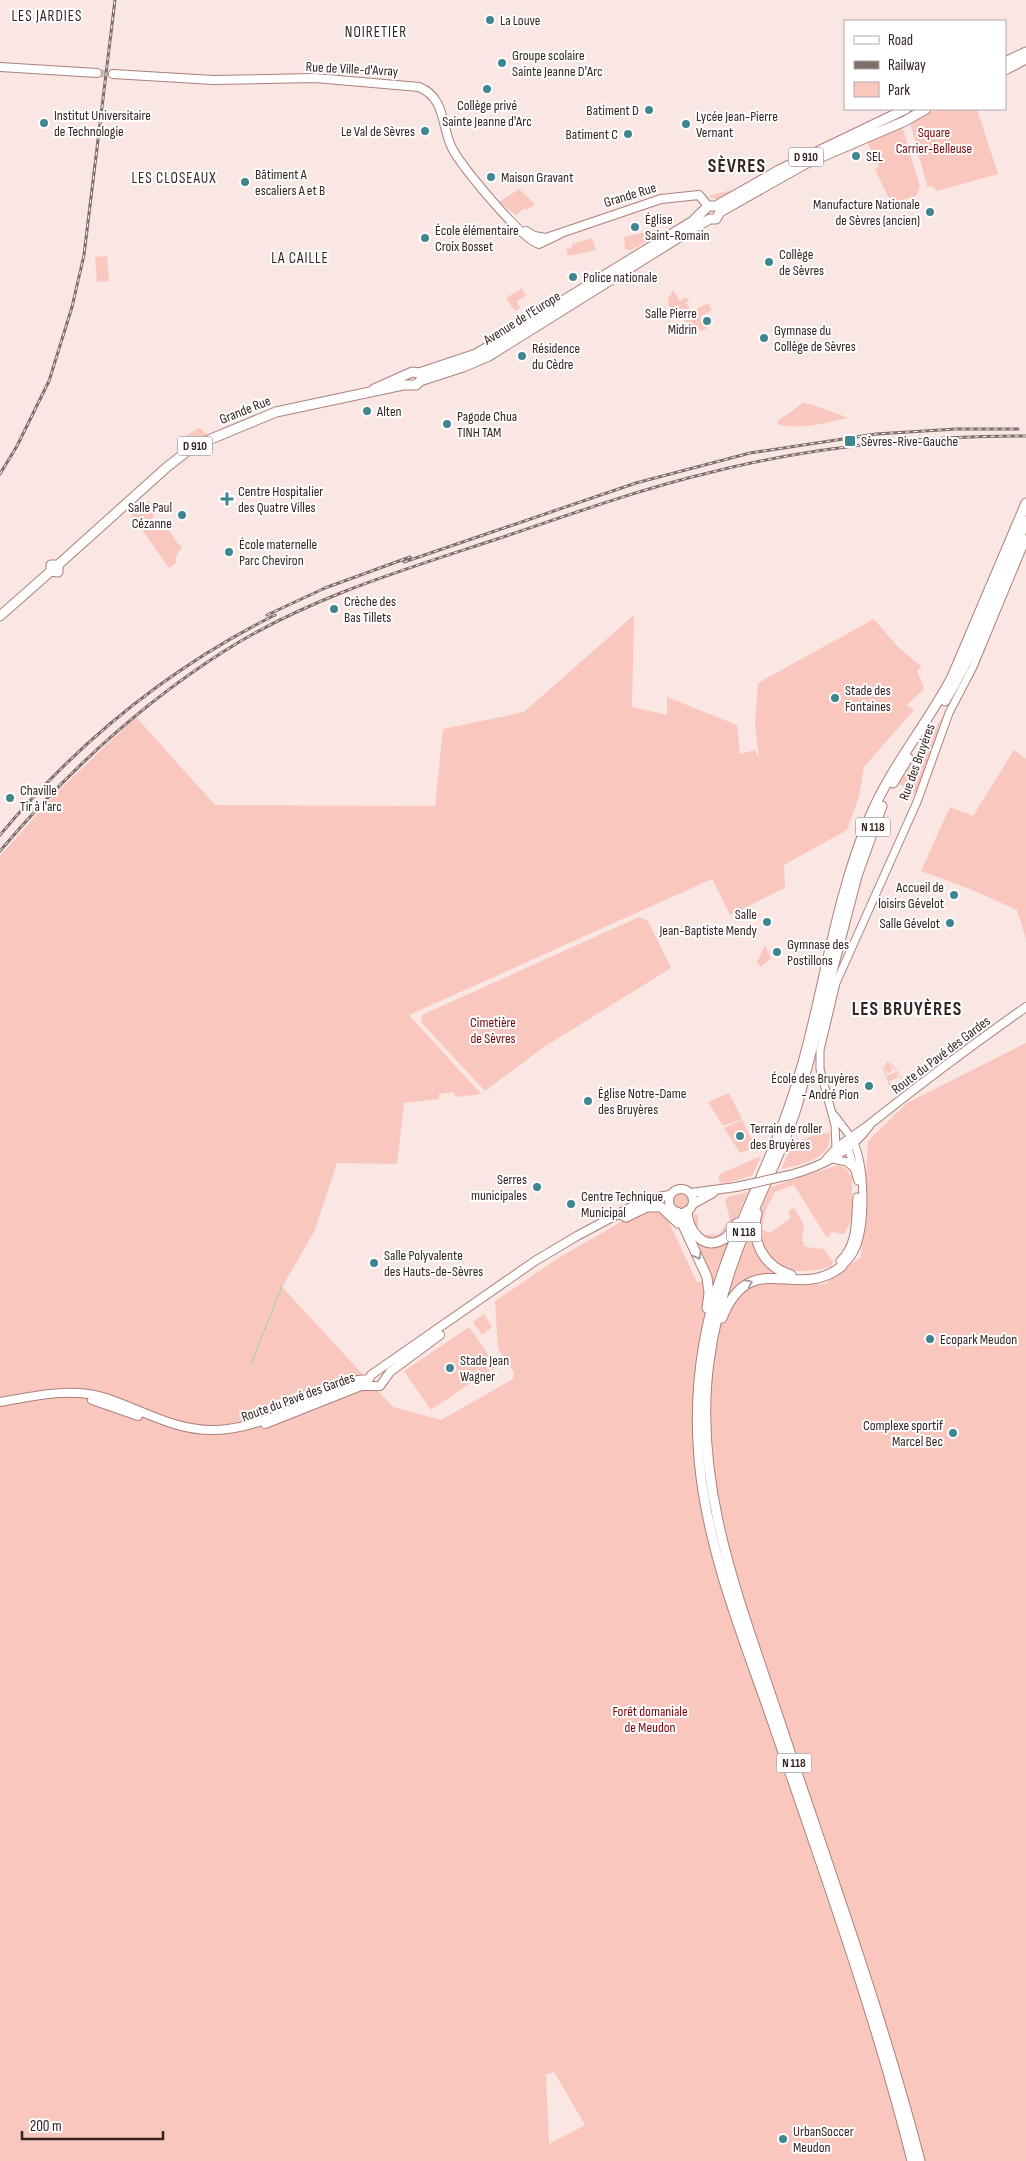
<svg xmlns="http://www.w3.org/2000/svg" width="1026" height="2161" viewBox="0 0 1026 2161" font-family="'Sofia Sans Condensed',sans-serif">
	<rect width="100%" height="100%" fill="#fae6e3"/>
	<path fill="#fac7bf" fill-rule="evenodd" d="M938 109H977L998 174 937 191 933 187 927 186 910 122Z
		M902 126 920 187 916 196 891 203 875 169 879 166 867 142Z
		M519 189 535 204 527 210 525 208 516 215 499 202Z
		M732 190 734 191 718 200 708 196Z
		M659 229 662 233 631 250 625 249 624 237Z
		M592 238 596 250 568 256 566 249 572 248V244Z
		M107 256 109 281 97 282 95 257Z
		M522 288 526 296 517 301 520 308 515 311 506 298Z
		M673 290 680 301 686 297 689 301 686 303 692 312 708 303 712 310 700 317 707 328 702 331 670 312 668 299Z
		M803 403 810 404 849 418C826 422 801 431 777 424L779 420Z
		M198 428H200L208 436 184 449 181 439Z
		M149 501 155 510 150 527 156 528 166 526 178 544 182 546 176 557V563L169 568 131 514Z
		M634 615 632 707 667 715V697L737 725 740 754 755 750 759 759 755 724 758 683 874 619 897 646 922 667 917 670 924 689 907 705 914 710 864 767 859 797 847 830 784 865 785 888 730 915 712 879 409 1015 481 1094 455 1097 454 1092 439 1094V1099L404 1103 397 1164 337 1163 314 1232 282 1287 393 1407 441 1420 513 1379 514 1372 498 1349 495 1301 560 1257 642 1210 665 1214 697 1282H710L689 1233 703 1244 731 1235 715 1282 752 1221 754 1243 785 1275 744 1283 825 1284 861 1257 868 1141 907 1103 1026 1043V2161H0V856L57 792 136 717 215 805 435 806 443 729 524 712ZM554 2072 585 2125 549 2144 546 2075Z
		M943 716 918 790 914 794H909L899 783Z
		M1014 750 1026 759V939L1017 910 970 889 921 871 950 807 973 816Z
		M639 917 648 921 671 968 544 1047 485 1091 421 1022 422 1015Z
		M765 945 771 959 760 967 757 962Z
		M887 1062 892 1064 907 1085 903 1082 902 1086 896 1090 890 1088 883 1068ZM889 1063 896 1072 887 1076 890 1081 898 1077 896 1072 902 1080 901 1085 898 1088 891 1086 884 1066 888 1073 892 1071Z
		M729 1093 742 1119 723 1126 708 1102Z
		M742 1120 754 1144 752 1149 740 1153 724 1128Z
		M830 1133C829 1137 830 1143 828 1146 821 1161 796 1166 781 1169L793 1143 818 1134Z
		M761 1156 752 1176 722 1184 719 1181V1175L722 1173Z
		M838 1165 845 1168 852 1177V1219L844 1234 832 1232 827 1238 794 1185 775 1192 765 1211 762 1229 770 1233 791 1218 788 1211 794 1208 804 1225 802 1240 805 1247 824 1249 833 1262 831 1266C791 1281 752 1263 760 1216 761 1207 767 1196 771 1187Z
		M671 1201a10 10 0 1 1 20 0a10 10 0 1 1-20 0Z
		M748 1192C742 1204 737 1222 729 1231 713 1249 692 1234 694 1213L698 1215V1230L705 1235 719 1234 730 1219 725 1201 728 1197Z
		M484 1314 492 1327 482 1335 473 1322Z
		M469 1327 496 1366 431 1410 404 1371Z"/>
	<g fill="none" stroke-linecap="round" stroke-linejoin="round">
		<path stroke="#8fd89a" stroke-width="1" d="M251 1364 282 1286"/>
		<path stroke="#d3bfbc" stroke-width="8" stroke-dasharray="8 4" stroke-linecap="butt" d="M97 73 113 74"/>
		<g stroke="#ac807a" stroke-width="9">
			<path id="tertiary" d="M834 1115 850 1136
				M836 1148 835 1125 820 1069V1050L836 983 917 802 949 713 973 667 1026 539
				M848 1148 858 1181
				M833 1159 847 1162 855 1169
				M840 1261C858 1243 855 1221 857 1197
				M842 1266C848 1261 853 1255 856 1247 866 1222 865 1168 854 1143"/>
		</g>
		<g stroke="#ac807a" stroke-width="10">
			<path id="secondary" d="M0 67 97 73
				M113 74 213 80 315 78 419 87C446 98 441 126 452 148 462 167 521 239 539 244L558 235
				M526 231 534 236 546 238 661 199 699 195 708 206
				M825 1161C841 1141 857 1135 875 1120 924 1081 975 1043 1026 1007
				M790 1175C820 1167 850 1152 869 1126
				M669 1201a12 12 0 1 1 24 0a12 12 0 1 1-24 0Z
				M691 1193 736 1187
				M693 1204 713 1193
				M92 1400 138 1416
				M0 1402C35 1396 71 1387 106 1398 143 1410 174 1431 215 1430 258 1430 318 1397 358 1380L369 1379 371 1375 535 1261 577 1236 646 1199 670 1195
				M265 1424 361 1386H380L390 1372 440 1335"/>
		</g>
		<g stroke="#ac807a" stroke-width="11">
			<path id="primary" d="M1005 62 1026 52
				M1005 70 1026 59
				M720 212 805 164 905 121 926 109
				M419 373 476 354 693 221 708 206H716L779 170 906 109
				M374 389 412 372 419 373
				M51 571 58 572V565L167 467 194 446 276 412 403 385H416L420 381 463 367 489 356 697 226 710 219H716L720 212
				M0 616 51 571V565H58"/>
		</g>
		<g stroke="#ac807a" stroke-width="11">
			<path id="trunk" d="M945 701C979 645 1001 581 1026 521
				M893 783 908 758
				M882 806 857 876 797 1106C783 1149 763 1188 746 1229 728 1272 715 1317 709 1362 692 1490 743 1609 782 1728 830 1872 882 2014 920 2161
				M687 1211C688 1230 703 1252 724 1239 730 1235 733 1228 737 1223
				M677 1212 707 1277 709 1293 707 1308
				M757 1213C750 1241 764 1267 791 1275
				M620 1214 626 1217 647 1207H661L678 1223
				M722 1318C751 1245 797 1303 842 1266
				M912 2161C875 2013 823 1870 774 1726 746 1645 712 1563 701 1477 692 1406 700 1335 724 1268 743 1213 770 1162 789 1107 822 1014 830 912 869 819 890 768 926 726 952 677L1026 503"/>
		</g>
		<use href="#tertiary" stroke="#fff" stroke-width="7"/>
		<use href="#secondary" stroke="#fff" stroke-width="8"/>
		<use href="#primary" stroke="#fff" stroke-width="9"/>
		<use href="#trunk" stroke="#fff" stroke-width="9"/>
		<g stroke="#806d6a" stroke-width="3">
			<path id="rail" d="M0 474 17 446 49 381 72 307 84 255 115 0
				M404 562 636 483 750 453 876 434 956 429H1018
				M267 615 325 588 410 557
				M0 835C76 744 169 668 275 615
				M0 851C66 773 139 705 226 650 310 597 406 569 500 538 569 515 637 490 708 473 810 447 920 436 1026 436"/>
		</g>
		<use href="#rail" stroke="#fff" stroke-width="1" stroke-dasharray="4" stroke-linecap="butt"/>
		<g stroke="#ac807a" stroke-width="10" stroke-linecap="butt">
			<path id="secondary-bridge" d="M736 1187 790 1175"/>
		</g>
		<use href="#secondary-bridge" stroke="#fff" stroke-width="8"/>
	</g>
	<defs><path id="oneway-chevron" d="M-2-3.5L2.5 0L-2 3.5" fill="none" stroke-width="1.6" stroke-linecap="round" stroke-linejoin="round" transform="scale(1.25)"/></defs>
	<g stroke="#a59c9c">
		<use href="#oneway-chevron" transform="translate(698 1256) rotate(62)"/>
		<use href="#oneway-chevron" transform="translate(749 1283) rotate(-26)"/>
	</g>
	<g fill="#408691" stroke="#fff" stroke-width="2">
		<circle cx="490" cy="20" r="5"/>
		<circle cx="502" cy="63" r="5"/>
		<circle cx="487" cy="89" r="5"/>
		<circle cx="649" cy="110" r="5"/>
		<circle cx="44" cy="123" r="5"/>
		<circle cx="686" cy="124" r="5"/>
		<circle cx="425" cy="131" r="5"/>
		<circle cx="628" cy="134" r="5"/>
		<circle cx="856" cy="156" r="5"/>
		<circle cx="491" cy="177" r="5"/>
		<circle cx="245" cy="182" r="5"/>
		<circle cx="930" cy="212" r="5"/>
		<circle cx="635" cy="227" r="5"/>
		<circle cx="425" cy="238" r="5"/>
		<circle cx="769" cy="262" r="5"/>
		<circle cx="573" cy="277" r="5"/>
		<circle cx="707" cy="321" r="5"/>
		<circle cx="764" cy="338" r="5"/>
		<circle cx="522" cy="356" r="5"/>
		<circle cx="367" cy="411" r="5"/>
		<circle cx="447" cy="424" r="5"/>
		<rect x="844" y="435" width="12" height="12" rx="2.5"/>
		<path d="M224.5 491.5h5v5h5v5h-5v5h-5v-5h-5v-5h5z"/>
		<circle cx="182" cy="515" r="5"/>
		<circle cx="229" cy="552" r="5"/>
		<circle cx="334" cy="609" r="5"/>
		<circle cx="835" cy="698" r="5"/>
		<circle cx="10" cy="798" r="5"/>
		<circle cx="954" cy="895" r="5"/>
		<circle cx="767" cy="922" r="5"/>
		<circle cx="950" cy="923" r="5"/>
		<circle cx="777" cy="952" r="5"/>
		<circle cx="869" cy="1086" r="5"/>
		<circle cx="588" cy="1101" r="5"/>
		<circle cx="740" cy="1136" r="5"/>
		<circle cx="537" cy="1187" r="5"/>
		<circle cx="571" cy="1204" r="5"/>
		<circle cx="374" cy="1263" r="5"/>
		<circle cx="930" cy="1339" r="5"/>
		<circle cx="450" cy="1368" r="5"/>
		<circle cx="953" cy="1433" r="5"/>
		<circle cx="783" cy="2139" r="5"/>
	</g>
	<g text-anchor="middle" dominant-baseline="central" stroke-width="4" stroke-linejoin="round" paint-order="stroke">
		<g fill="#fff" stroke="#726664" stroke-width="1">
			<rect x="788.5" y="147.5" width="35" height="19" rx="4"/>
			<rect x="177.5" y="436.5" width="35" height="19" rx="4"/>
			<rect x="855.5" y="817.5" width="35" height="19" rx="4"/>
			<rect x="726.5" y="1222.5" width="35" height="19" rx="4"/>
			<rect x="776.5" y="1753.5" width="35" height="19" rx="4"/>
		</g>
		<g font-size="12" font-weight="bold" fill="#362422">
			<text x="806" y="157">D 910</text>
			<text x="195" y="446">D 910</text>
			<text x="873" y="827">N 118</text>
			<text x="744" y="1232">N 118</text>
			<text x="794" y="1763">N 118</text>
		</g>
		<g font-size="14" fill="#362422" stroke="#fff" text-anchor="start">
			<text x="500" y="20">La Louve</text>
			<text x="512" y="55">Groupe scolaire<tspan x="512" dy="16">Sainte Jeanne D'Arc</tspan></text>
			<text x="487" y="105" text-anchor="middle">Collège privé<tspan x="487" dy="16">Sainte Jeanne d'Arc</tspan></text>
			<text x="639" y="110" text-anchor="end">Batiment D</text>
			<text x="54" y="115">Institut Universitaire<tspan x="54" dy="16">de Technologie</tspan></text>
			<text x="696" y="116">Lycée Jean-Pierre<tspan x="696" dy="16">Vernant</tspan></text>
			<text x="415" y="131" text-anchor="end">Le Val de Sèvres</text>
			<text x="618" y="134" text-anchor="end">Batiment C</text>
			<text x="866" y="156">SEL</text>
			<text x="255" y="174">Bâtiment A<tspan x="255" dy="16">escaliers A et B</tspan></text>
			<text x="501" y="177">Maison Gravant</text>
			<text x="920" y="204" text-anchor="end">Manufacture Nationale<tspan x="920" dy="16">de Sèvres (ancien)</tspan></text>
			<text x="645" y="219">Église<tspan x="645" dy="16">Saint-Romain</tspan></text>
			<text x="435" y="230">École élémentaire<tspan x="435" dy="16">Croix Bosset</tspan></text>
			<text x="779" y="254">Collège<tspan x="779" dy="16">de Sèvres</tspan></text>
			<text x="583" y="277">Police nationale</text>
			<text x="697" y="313" text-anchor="end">Salle Pierre<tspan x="697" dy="16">Midrin</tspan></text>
			<text x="774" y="330">Gymnase du<tspan x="774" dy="16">Collège de Sèvres</tspan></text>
			<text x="532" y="348">Résidence<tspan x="532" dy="16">du Cèdre</tspan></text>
			<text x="377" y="411">Alten</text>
			<text x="457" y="416">Pagode Chua<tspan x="457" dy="16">TINH TAM</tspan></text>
			<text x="861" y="441">Sèvres-Rive-Gauche</text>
			<text x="238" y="491">Centre Hospitalier<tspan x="238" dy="16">des Quatre Villes</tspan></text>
			<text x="172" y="507" text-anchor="end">Salle Paul<tspan x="172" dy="16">Cézanne</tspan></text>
			<text x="239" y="544">École maternelle<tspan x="239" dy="16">Parc Cheviron</tspan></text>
			<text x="344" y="601">Crèche des<tspan x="344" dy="16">Bas Tillets</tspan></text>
			<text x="845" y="690">Stade des<tspan x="845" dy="16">Fontaines</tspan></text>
			<text x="20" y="790">Chaville<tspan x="20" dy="16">Tir à l'arc</tspan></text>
			<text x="944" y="887" text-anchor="end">Accueil de<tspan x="944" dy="16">loisirs Gévelot</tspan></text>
			<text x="757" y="914" text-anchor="end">Salle<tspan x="757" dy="16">Jean-Baptiste Mendy</tspan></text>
			<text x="940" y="923" text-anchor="end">Salle Gévelot</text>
			<text x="787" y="944">Gymnase des<tspan x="787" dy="16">Postillons</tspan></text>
			<text x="859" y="1078" text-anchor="end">École des Bruyères<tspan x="859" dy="16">- André Pion</tspan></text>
			<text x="598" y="1093">Église Notre-Dame<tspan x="598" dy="16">des Bruyères</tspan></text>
			<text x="750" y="1128">Terrain de roller<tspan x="750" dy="16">des Bruyères</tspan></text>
			<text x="527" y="1179" text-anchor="end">Serres<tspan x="527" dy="16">municipales</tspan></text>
			<text x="581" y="1196">Centre Technique<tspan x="581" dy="16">Municipal</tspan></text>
			<text x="384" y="1255">Salle Polyvalente<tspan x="384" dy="16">des Hauts-de-Sèvres</tspan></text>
			<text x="940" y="1339">Ecopark Meudon</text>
			<text x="460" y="1360">Stade Jean<tspan x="460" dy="16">Wagner</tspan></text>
			<text x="943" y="1425" text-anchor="end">Complexe sportif<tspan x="943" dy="16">Marcel Bec</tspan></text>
			<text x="793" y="2131">UrbanSoccer<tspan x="793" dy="16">Meudon</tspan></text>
		</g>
		<g font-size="14" fill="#362422" stroke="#fff">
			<text transform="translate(352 69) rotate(3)">Rue de Ville-d'Avray</text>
			<text transform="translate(630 195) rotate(-17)">Grande Rue</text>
			<text transform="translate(522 318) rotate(-32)">Avenue de l'Europe</text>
			<text transform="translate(245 410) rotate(-22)">Grande Rue</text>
			<text transform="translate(917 762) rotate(-70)">Rue des Bruyères</text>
			<text transform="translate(941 1055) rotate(-37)">Route du Pavé des Gardes</text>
			<text transform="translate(298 1397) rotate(-20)">Route du Pavé des Gardes</text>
		</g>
		<g font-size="14" fill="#770708" stroke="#fff">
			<text x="934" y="132">Square<tspan x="934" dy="16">Carrier-Belleuse</tspan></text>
			<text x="493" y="1022">Cimetière<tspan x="493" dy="16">de Sèvres</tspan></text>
			<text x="650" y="1711">Forêt domaniale<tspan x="650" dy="16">de Meudon</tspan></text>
		</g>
		<g font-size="15" letter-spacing="1" fill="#362422" stroke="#fff">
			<text x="47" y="16">LES JARDIES</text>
			<text x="376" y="32">NOIRETIER</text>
			<text x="174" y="178">LES CLOSEAUX</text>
			<text x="300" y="258">LA CAILLE</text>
		</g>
		<g font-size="19" font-weight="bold" letter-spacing="1" fill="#362422" stroke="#fff">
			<text x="737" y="166">SÈVRES</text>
			<text x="907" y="1009">LES BRUYÈRES</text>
		</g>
	</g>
	<rect x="844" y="20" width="162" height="90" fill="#ffffff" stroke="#afa7a7"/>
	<rect x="854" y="36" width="25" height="8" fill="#ffffff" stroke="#afa7a7"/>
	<text x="888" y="45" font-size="15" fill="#362422">Road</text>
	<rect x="854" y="61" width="25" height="8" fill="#806d6a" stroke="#afa7a7"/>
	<text x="888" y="70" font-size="15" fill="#362422">Railway</text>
	<rect x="854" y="82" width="25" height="15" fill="#fac7bf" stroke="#afa7a7"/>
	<text x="888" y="95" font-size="15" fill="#362422">Park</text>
	<path d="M22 2131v8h141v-8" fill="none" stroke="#362422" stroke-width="2.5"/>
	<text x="30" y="2131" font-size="15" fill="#362422" stroke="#ffffff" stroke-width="4" paint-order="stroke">200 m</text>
</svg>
